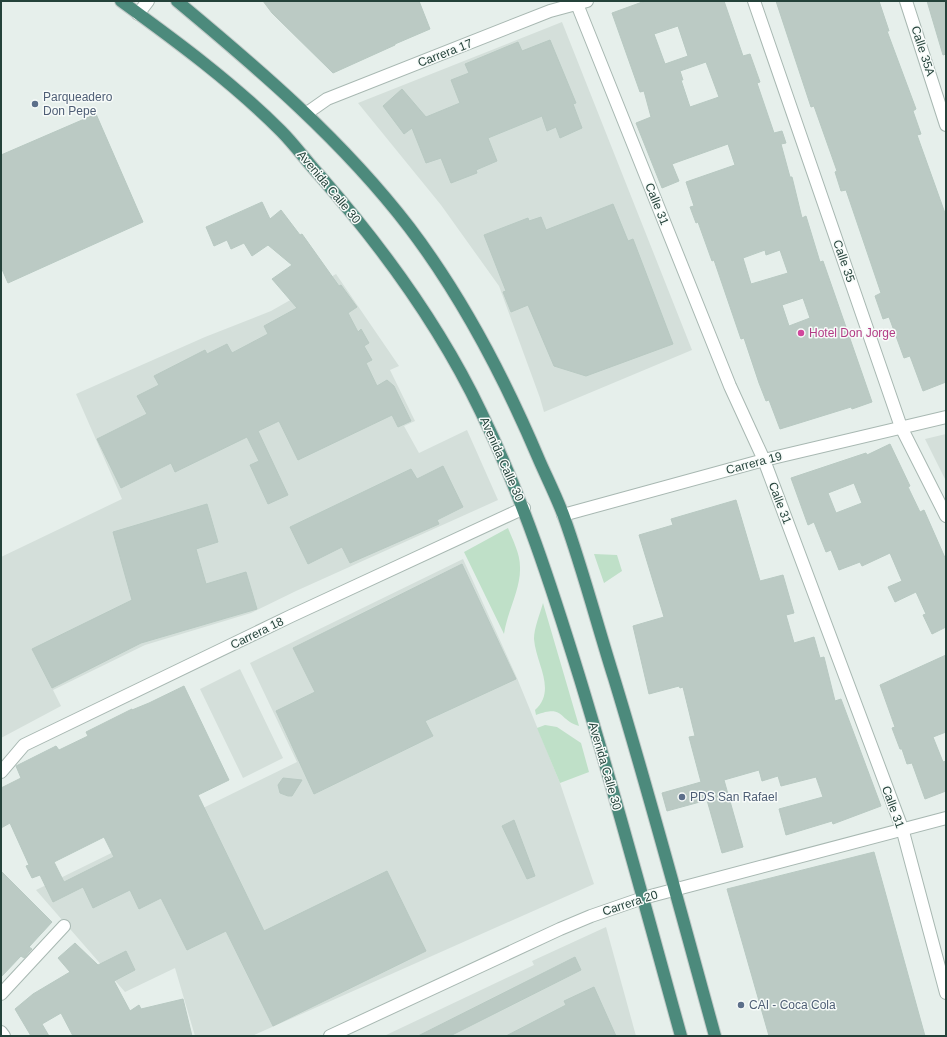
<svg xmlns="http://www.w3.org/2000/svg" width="947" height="1037" viewBox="0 0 947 1037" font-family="Arial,sans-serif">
	<rect width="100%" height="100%" fill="#e6efeb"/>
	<path fill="#d4dfda" d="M562 22 692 350 544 412 540 398 499 286 441 205 358 103Z
		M336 274 399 366 390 370 415 421 404 426 419 453 467 430 498 500 296 591 251 613 145 645 53 690 61 706 1 738V557L122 499 76 394 205 337 271 311Z
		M946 434V481L925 439Z
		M463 559 517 678 560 783 594 884 252 1036H195L175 968 125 992 36 890 297 762 250 663Z
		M240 669 283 758 243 778 200 689Z
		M606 927 636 1036H384L534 965 532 961Z"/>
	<path fill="#bfe0c8" d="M508 528C513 541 520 553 520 567 521 589 507 612 504 634L464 552Z
		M594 554 617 555 622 571 604 583Z
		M543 603 579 726C558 720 565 704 536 715L535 710C557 690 536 664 534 639 534 628 540 614 543 603Z
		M545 725 557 727 581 743 589 772 560 783 537 728Z"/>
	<path fill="#bbcac4" stroke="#b8c9c2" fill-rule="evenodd" d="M263 1H419L430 29 395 44V45L333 73 272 13Z
		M645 1H724L743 56 750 54 760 82 757 83 774 133 782 131 786 143 781 144 790 177H792L802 218 806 216 820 262 823 261 872 402 852 409 851 407 780 429 769 400 766 401 759 383 744 338 741 339 714 260 712 261 698 222 696 223 690 207 694 206 686 182 735 165 728 144 672 164 679 181 662 188 636 123 651 117 644 91 640 92 612 13ZM678 26 688 56 665 64 654 34ZM706 62 719 97 690 107 681 80H683L680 71ZM765 250 766 255 780 250 788 273 751 284 743 258ZM803 298 810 318 789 326 782 305Z
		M776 1H879L889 31H887L916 109 913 111 921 134 917 135 946 216V382L923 391 910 356 904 358 889 317 883 319 875 296 881 293 846 190 841 191 835 172 837 171 814 106 811 107Z
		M927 1H946V54L943 55Z
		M550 40 576 103 573 104 582 128 560 138 556 127 547 131 542 116 488 138 497 161 476 170 477 173 451 183 441 158 426 163 412 128 404 134 383 106 402 89 426 117 460 103 451 80 469 73 465 64 518 42 522 51Z
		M96 114 143 222 8 283 1 267V155Z
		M262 202 270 219 281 210 300 235 302 234 339 286 341 285 357 307 348 313 358 332 361 329 369 343 364 346 372 360 366 363 377 386 387 380 394 386 411 421 398 427 392 415 298 460 279 421 258 431 288 495 268 504 250 465 259 461 247 437 175 472 171 463 121 488 97 439 147 414 137 396 159 385 154 376 205 350 207 354 227 344 232 353 268 334 264 326 297 308 272 279 292 265 268 245 252 256 244 243 231 249 227 240 214 246 206 227Z
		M613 204 628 241 633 239 673 344 586 376 554 366 528 305 511 312 503 292 506 291 484 235 528 218 529 221 541 217 546 230Z
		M890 444 910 486 908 487 920 512 924 510 946 560V627L932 634 923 615 926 614 916 592 895 602 888 587 902 581 890 553 862 566 860 562 839 570 831 550 826 552 814 522 808 525 791 478 866 453 867 455ZM854 483 862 503 836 513 828 493Z
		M443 466 463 507 437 520 439 524 350 563 342 547 308 564 290 527 411 469 417 479Z
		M736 500 760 581 783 575 794 613 786 615 794 643 814 637 820 658 824 657 835 701 841 699 881 806 833 824 832 821 786 835 779 809 823 797 816 777 781 786 778 776 762 781 759 770 724 780 743 847 722 853 707 800 667 811 662 793 701 782 689 737 695 736 683 687 680 688 679 686 649 694 633 626 664 617 639 535 673 525 671 519Z
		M207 504 218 542 196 549 206 584 246 572 257 609 141 643 52 688 32 649 132 600 113 532Z
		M462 564 516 679 425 721 433 736 314 794 276 711 315 692 293 648Z
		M946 655V732L933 737 943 762 946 761V791L925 799 912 763 907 764 902 749H900L892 728 895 727 880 685Z
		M184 686 229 780 198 795 264 931 387 871 426 951 273 1026 226 931 187 950 161 898 139 909 130 890 93 908 83 887 53 902 40 875 32 878 26 866 29 865 10 823 1 828V788L21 778 16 766 56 746 59 750 88 736 86 732 132 709V710L149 703ZM104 837 114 857 64 882 54 862Z
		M283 778 302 780 292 796H288L280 793 278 785Z
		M514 820 535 876 527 879 502 826Z
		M874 852 925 1036H769L727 889Z
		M1 871 52 922 29 947 32 949 25 957 24 958 21 956 1 977Z
		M75 943 98 965 126 951 135 970 114 981 130 1011 139 1005 141 1009 183 999 192 1036H73L61 1013 42 1024 49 1036H31L15 1009 33 994 70 972 58 958Z
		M575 957 581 970 450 1036H418Z
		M594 987 616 1036H506L566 1005 564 1001Z"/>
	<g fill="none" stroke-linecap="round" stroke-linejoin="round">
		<g stroke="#a8b8b2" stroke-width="14">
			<path id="minor" d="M578 1 577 4 730 386 764 460 902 828 946 993
				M754 1 901 427 946 516
				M906 1 946 125
				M307 113 327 99 550 11 587 1
				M1 772 24 745 291 616 524 508
				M1 994 64 926
				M1 1032 4 1036
				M330 1036 560 929 591 916 643 898"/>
		</g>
		<g stroke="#a8b8b2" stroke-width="14">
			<path id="tertiary" d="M138 14 148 1
				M563 515 764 460 946 417
				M643 898 946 818"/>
		</g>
		<g stroke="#c2cac8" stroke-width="14">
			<path id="trunk" d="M121 1C176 41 232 82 281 131 295 145 307 162 321 177 383 248 440 326 481 412 523 498 552 588 580 679 616 797 648 917 681 1036
				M177 1C260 70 343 141 409 227 463 298 505 379 540 462 548 480 557 498 564 517 583 570 597 624 614 678 650 796 682 916 715 1036"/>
		</g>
		<use href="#minor" stroke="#fff" stroke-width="12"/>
		<use href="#tertiary" stroke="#fff" stroke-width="12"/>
		<use href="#trunk" stroke="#4c8a7c" stroke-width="12"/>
	</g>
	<g fill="#5c6f8a" stroke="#f7fbf9" stroke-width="1.5">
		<circle cx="35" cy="104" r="4"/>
		<circle cx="682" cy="797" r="4"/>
		<circle cx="741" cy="1005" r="4"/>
	</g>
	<circle fill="#d1479c" stroke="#f7fbf9" stroke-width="1.5" cx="801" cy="333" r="4"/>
	<g text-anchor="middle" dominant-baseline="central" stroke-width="3" stroke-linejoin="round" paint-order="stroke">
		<g font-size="12" fill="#24423a" stroke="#f7fbf9">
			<text transform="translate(923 51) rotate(72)">Calle 35A</text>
			<text transform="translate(445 53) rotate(-21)">Carrera 17</text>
			<text transform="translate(329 187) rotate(50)">Avenida Calle 30</text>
			<text transform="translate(657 204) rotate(68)">Calle 31</text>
			<text transform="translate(844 261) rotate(71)">Calle 35</text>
			<text transform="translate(502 459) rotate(66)">Avenida Calle 30</text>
			<text transform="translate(754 463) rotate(-15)">Carrera 19</text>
			<text transform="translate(780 503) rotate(69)">Calle 31</text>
			<text transform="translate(257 633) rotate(-26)">Carrera 18</text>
			<text transform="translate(605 766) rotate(74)">Avenida Calle 30</text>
			<text transform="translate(893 807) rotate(70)">Calle 31</text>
			<text transform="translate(630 903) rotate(-18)">Carrera 20</text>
		</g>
		<g font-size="12" fill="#4e5e75" stroke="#f7fbf9" text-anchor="start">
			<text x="43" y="97">Parqueadero<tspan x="43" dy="14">Don Pepe</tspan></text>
			<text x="690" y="797">PDS San Rafael</text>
			<text x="749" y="1005">CAI - Coca Cola</text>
		</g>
		<g font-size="12" fill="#b23c85" stroke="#f7fbf9" text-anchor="start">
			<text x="809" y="333">Hotel Don Jorge</text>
		</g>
	</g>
	<rect width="947" height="1037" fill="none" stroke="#24423a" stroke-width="4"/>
</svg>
